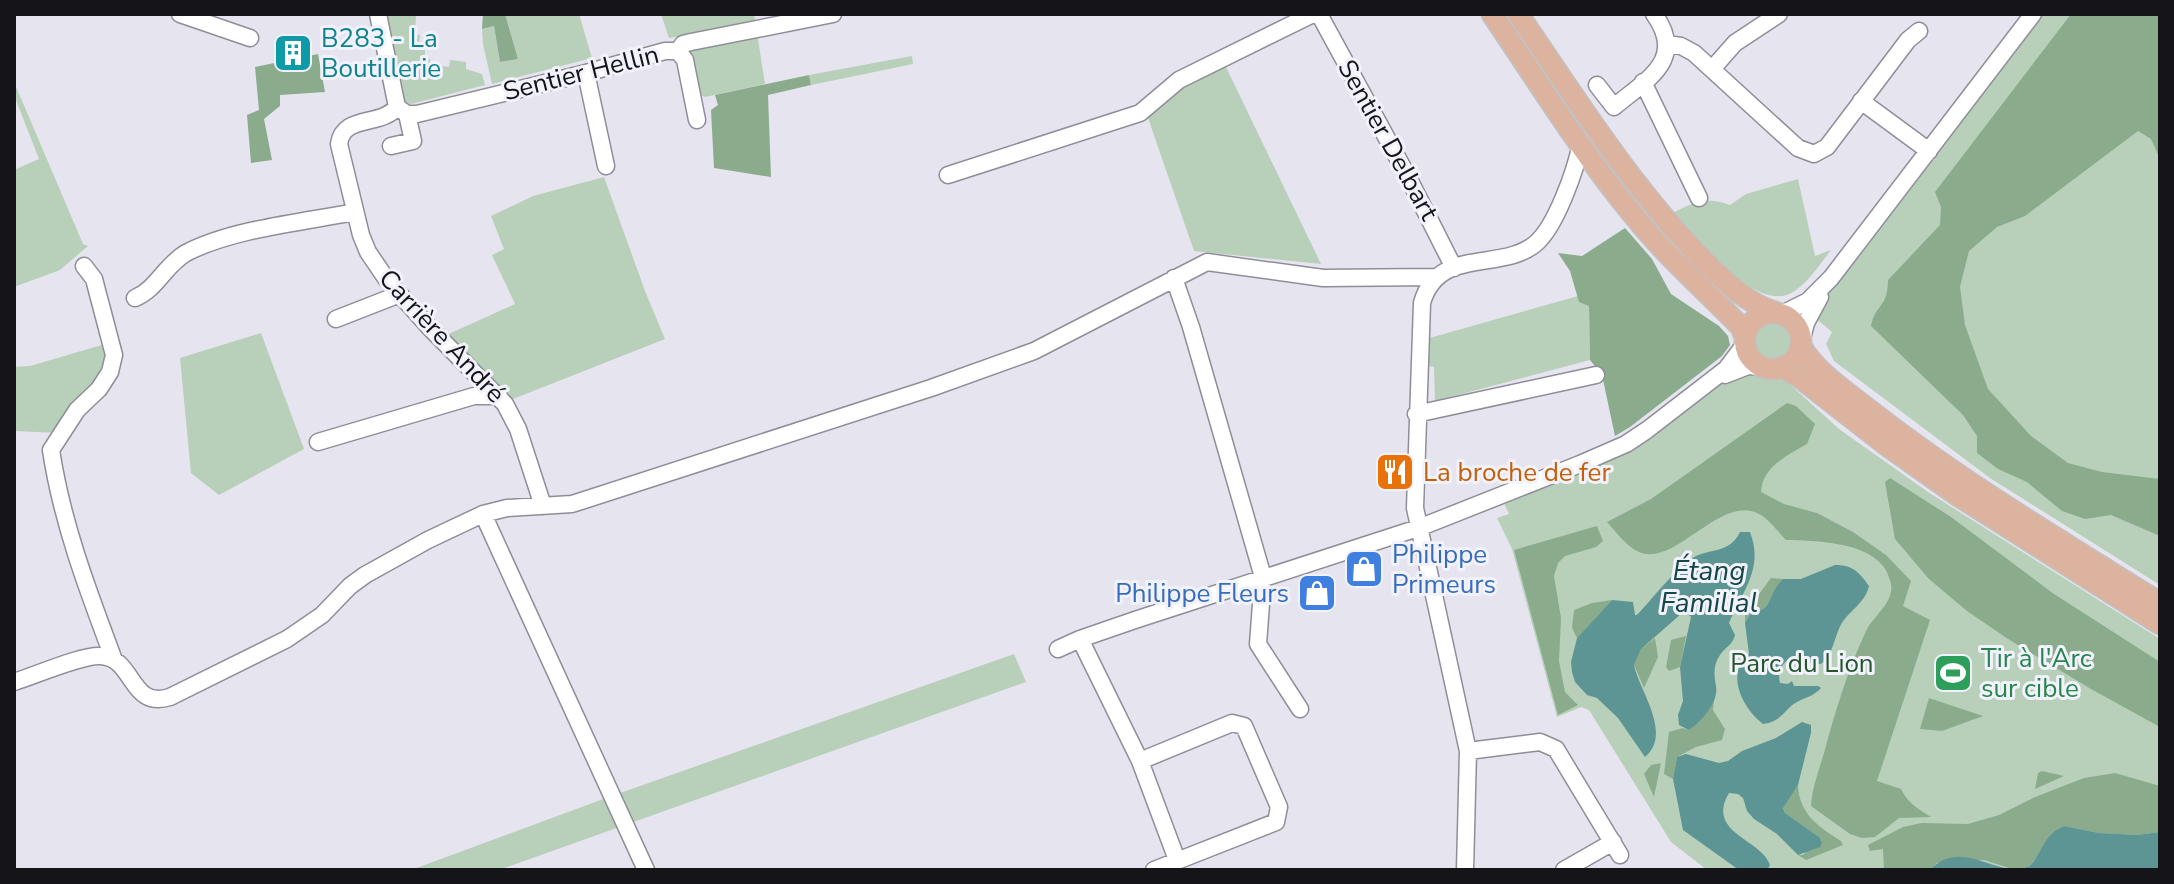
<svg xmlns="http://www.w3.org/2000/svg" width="2174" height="884" viewBox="0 0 2174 884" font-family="'Nunito Sans',sans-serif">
	<rect width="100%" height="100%" fill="#e5e4ef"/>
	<path fill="#b8d0b9" d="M384 14 416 16 415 34 420 35 419 46 425 47V58L430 59V64L449 67 450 60 466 62V69L482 74 485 85 411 104 405 102Z
		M505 14H579L592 58 492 84 483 44 482 29 494 26 500 62 518 59Z
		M661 14H754L765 84 705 97 696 93 686 35 669 38Z
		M2039 14H2160V585L1990 478 1834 361 1826 344 1832 332 1813 316 1844 272Z
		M912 56 913 64 811 85 809 75Z
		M1225 65 1321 264 1194 251 1147 115 1166 93Z
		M14 82 83 244 88 246 60 270 14 287V170L39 159 14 95Z
		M604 177 645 291 665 339 508 401 442 337 515 304 492 255 504 249 491 216 533 196Z
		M1798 179 1815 256 1831 250C1820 264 1809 282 1793 292 1756 315 1695 237 1673 213 1693 202 1708 196 1730 205L1746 194Z
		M1578 296 1589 306 1590 360 1435 401 1434 367 1427 366 1426 339Z
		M1752 340a21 21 0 1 1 42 0a21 21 0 1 1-42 0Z
		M261 333 304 449 219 495 191 473 180 358Z
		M112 342 114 355 61 433 14 431V367L30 366Z
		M1754 372 1784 379 1839 429 1928 492 2160 639V870H1707L1671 842 1589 710 1581 707 1557 717 1512 549 1497 518 1509 514 1504 503 1600 463 1735 374Z
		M1014 654 1026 682 499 870H411L606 798Z"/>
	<path fill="#8aac8d" d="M483 14H505L518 59 500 62 494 26 482 29Z
		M2071 14H2160V159L2151 139 2138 131 2025 216 1997 227 1969 251 1960 287 1965 325 1988 389 2031 436 2068 463 2102 472 2160 479V536L2111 515 2085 519 2062 511 2027 482 1998 469 1977 453V436L1963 415 1871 326C1875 304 1888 308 1888 280L1940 225 1941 207 1935 192Z
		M318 54 325 92 280 95V106L264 119 272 160 251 163 247 115 259 110 255 67Z
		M809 75 811 85 768 95 771 177 714 168 711 110 718 105 715 95Z
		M1625 228 1652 259 1671 294 1719 326 1728 336 1730 345 1722 356 1630 427 1615 436 1602 375 1590 360 1589 306 1579 302 1570 271 1558 253 1582 256Z
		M1787 403 1796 406 1815 424 1807 444C1788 455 1762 467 1761 492L1784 504 1817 513 1853 532 1886 555 1911 581 1903 606 1930 620 1877 781 1901 789C1908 803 1918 809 1931 817L1899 818 1875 837 1862 838 1850 834 1811 806C1812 788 1819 770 1824 753 1835 712 1848 669 1866 631 1874 615 1894 603 1891 584 1884 541 1818 541 1786 540 1778 532 1769 519 1759 514 1721 493 1675 568 1639 552 1626 546 1616 532 1607 522L1651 499Z
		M1890 478 1951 517 2054 594 2160 662V727L2091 689 2008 639 1967 611 1929 579 1895 539 1885 482Z
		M1597 526 1603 541 1596 547 1565 556 1558 563 1554 576 1561 618 1559 661 1565 692 1578 705 1558 715 1514 550Z
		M1771 578 1783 579C1766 594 1775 610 1751 613L1745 623V613Z
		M1612 600 1577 638 1572 628 1574 610 1592 603Z
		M1686 636 1680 667 1669 671 1666 667 1671 640Z
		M1655 638 1658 657 1644 688 1634 665 1641 649Z
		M1929 698 1983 716 1942 731 1920 729Z
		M1714 700 1713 710 1725 729 1722 740 1696 747 1677 757 1673 779 1664 774 1669 732 1683 728 1689 730 1704 715Z
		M1661 763 1654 797 1644 774 1651 765Z
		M2042 771 2064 776 2035 789 2038 773Z
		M2115 773 2160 786V832L2137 835 2099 833 2064 826 2059 828 2034 861 2027 868H2009L1984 860 1937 863 1930 870H1884L1883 849 1870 851 1868 845 1903 827 1922 823 1968 824 1999 815 2035 797 2084 778Z
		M1798 785C1799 814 1819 827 1841 841L1843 845 1806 860 1798 855H1803L1819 837 1785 813 1783 807Z"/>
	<path fill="#5d9595" d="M1740 532H1750C1764 568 1743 590 1729 623L1735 635C1732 646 1726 646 1720 655 1713 665 1714 675 1716 686 1719 702 1701 722 1689 730L1679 725 1678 715 1683 701 1680 667 1691 617 1689 615 1681 614 1641 649 1634 665C1639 690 1673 734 1645 757L1618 718 1597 698 1587 695 1575 682 1572 672 1571 662 1577 638 1612 600 1633 602 1635 615H1637C1653 598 1673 572 1691 559 1709 547 1729 555 1740 532Z
		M1835 565C1853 565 1859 572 1869 586 1865 603 1851 609 1842 623 1834 636 1834 654 1821 664L1788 660C1779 667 1778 672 1780 683L1788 684 1792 681 1794 686H1818L1821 688C1814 696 1806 697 1797 702 1783 710 1783 721 1763 724 1742 708 1725 673 1749 654L1745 623 1751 613C1775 610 1766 594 1783 579H1801Z
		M1802 722 1811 725V733L1798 785 1783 808 1785 813 1819 837 1822 843 1820 847 1798 855 1777 834 1754 819 1747 811 1743 798 1738 794 1729 793C1705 833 1762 839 1770 865L1767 870H1739L1683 830 1673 779 1677 757 1686 754 1719 763 1728 761 1742 751 1776 738Z
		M2064 826 2099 833 2137 835 2160 832V870H1930C1960 839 1991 873 2021 869 2041 867 2039 835 2064 826Z"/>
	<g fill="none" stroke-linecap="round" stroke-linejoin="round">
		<g stroke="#8f8e98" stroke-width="19">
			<path id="minor" d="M180 14 250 38
				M378 14 397 107C381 127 343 114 339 144L361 235 368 252 387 280 429 327 505 404 518 429 543 506
				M1319 14 1408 177 1454 268
				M1667 44 1681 46 1694 53 1798 148 1814 154 1827 147 1908 40 1919 31
				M678 51 685 60 697 120
				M1713 68 1735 43 1779 14
				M586 73 606 166
				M1643 82 1699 198
				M1597 85 1614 107C1647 79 1687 60 1654 14
				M1861 101 1929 151
				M397 107 407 114H417L586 73 665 51H678L683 44 691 42 833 14
				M391 146 413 141 407 114
				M948 175 1140 113 1179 80 1313 14
				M84 266 94 279 114 355 110 372 99 389 77 410 51 450C62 523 88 591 114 660
				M1174 278 1191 327 1263 577 1258 644 1300 709
				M135 298C157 289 165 265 186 253 232 229 303 222 355 212
				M1782 314 1808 301 1831 278 2033 14
				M336 319 400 294
				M1801 342 1806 323 1820 297
				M1725 375 1748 366 1765 367
				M1416 414 1596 375
				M318 442 474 396H499
				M483 514 646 870
				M1080 639 1140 761 1177 860
				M1058 649 1080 639 1135 620 1421 527 1580 464 1626 444 1647 430 1726 369 1745 344
				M14 682C34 676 81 655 100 656 135 657 129 710 170 697L287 639 322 615 350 586 365 575 428 540 483 514 507 508 572 504 931 388 1034 351 1207 262 1323 278 1435 277
				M1468 751 1540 742 1556 749 1620 855
				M1140 761 1232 723 1244 726 1279 807 1276 822 1154 870
				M1465 870 1468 751 1415 508 1422 303C1438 246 1501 272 1535 244 1556 227 1576 169 1581 143
				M1564 870 1613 842"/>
		</g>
		<g stroke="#c2c2c3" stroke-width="23">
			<path id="major" d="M1492 14C1538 82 1582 153 1634 216 1666 256 1705 290 1741 327L1745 337
				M1518 14C1577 100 1632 189 1706 263 1726 283 1748 304 1775 312
				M1745 341a28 28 0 1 1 56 0a28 28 0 1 1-56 0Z
				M1801 346C1815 371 1845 391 1868 409 1960 481 2061 541 2160 603
				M1782 367 1799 377 1885 444 1957 495 2160 624"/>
		</g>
		<use href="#minor" stroke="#fff" stroke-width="16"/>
		<use href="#major" stroke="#dbb39e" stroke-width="20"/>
	</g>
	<defs>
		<g id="building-square" transform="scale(2)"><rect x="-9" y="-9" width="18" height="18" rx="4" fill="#0f9aa8" stroke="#f2f2fc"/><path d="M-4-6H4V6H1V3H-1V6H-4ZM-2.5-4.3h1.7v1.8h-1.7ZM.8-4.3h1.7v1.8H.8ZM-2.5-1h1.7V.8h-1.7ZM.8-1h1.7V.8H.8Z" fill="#fff"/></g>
		<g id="restaurant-square" transform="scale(2)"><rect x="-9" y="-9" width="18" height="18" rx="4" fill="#e8710a" stroke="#f2f2fc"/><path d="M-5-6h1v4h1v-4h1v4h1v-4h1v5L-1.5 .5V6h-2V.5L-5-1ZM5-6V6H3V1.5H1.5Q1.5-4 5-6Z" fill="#fff"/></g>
		<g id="shop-square" transform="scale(2)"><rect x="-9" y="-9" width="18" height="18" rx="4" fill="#3f7fe0" stroke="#f2f2fc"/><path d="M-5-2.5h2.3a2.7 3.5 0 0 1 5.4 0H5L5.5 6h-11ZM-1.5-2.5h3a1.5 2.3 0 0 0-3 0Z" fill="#fff"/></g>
		<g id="stadium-square" transform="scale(2)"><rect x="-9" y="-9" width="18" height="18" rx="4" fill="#2e9e5b" stroke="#f2f2fc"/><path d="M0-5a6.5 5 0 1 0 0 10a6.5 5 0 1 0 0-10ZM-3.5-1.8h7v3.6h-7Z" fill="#fff"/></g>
	</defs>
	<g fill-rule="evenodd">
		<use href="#building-square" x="293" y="53"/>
		<use href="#restaurant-square" x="1395" y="472"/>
		<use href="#shop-square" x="1364" y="569"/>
		<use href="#shop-square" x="1317" y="593"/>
		<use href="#stadium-square" x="1953" y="673"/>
	</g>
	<g text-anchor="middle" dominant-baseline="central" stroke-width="6" stroke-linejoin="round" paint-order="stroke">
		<g font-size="26" fill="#0d838f" stroke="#f2f2fc" text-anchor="start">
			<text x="321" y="38">B283 - La<tspan x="321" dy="30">Boutillerie</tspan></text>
		</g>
		<g font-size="26" fill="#151418" stroke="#f2f2fc">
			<text transform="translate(581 73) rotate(-14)">Sentier Hellin</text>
			<text transform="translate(1388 140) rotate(61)">Sentier Delbart</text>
			<text transform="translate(442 336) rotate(47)">Carrière André</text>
		</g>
		<g font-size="26" fill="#c56008" stroke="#f2f2fc" text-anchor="start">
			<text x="1423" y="472">La broche de fer</text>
		</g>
		<g font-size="26" fill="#366cbe" stroke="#f2f2fc" text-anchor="start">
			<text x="1392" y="554">Philippe<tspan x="1392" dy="30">Primeurs</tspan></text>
			<text x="1289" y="593" text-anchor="end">Philippe Fleurs</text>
		</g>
		<g font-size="26" fill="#27864d" stroke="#f2f2fc" text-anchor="start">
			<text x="1981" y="658">Tir à l'Arc<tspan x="1981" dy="30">sur cible</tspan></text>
		</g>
		<g font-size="26" fill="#25572c" stroke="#f2f2fc">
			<text x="1802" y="663">Parc du Lion</text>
		</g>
		<g font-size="28" font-style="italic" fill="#144848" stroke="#f2f2fc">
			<text x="1709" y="571">Étang<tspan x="1709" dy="32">Familial</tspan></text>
		</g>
	</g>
	<rect width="2174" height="884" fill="none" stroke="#151418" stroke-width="32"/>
</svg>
